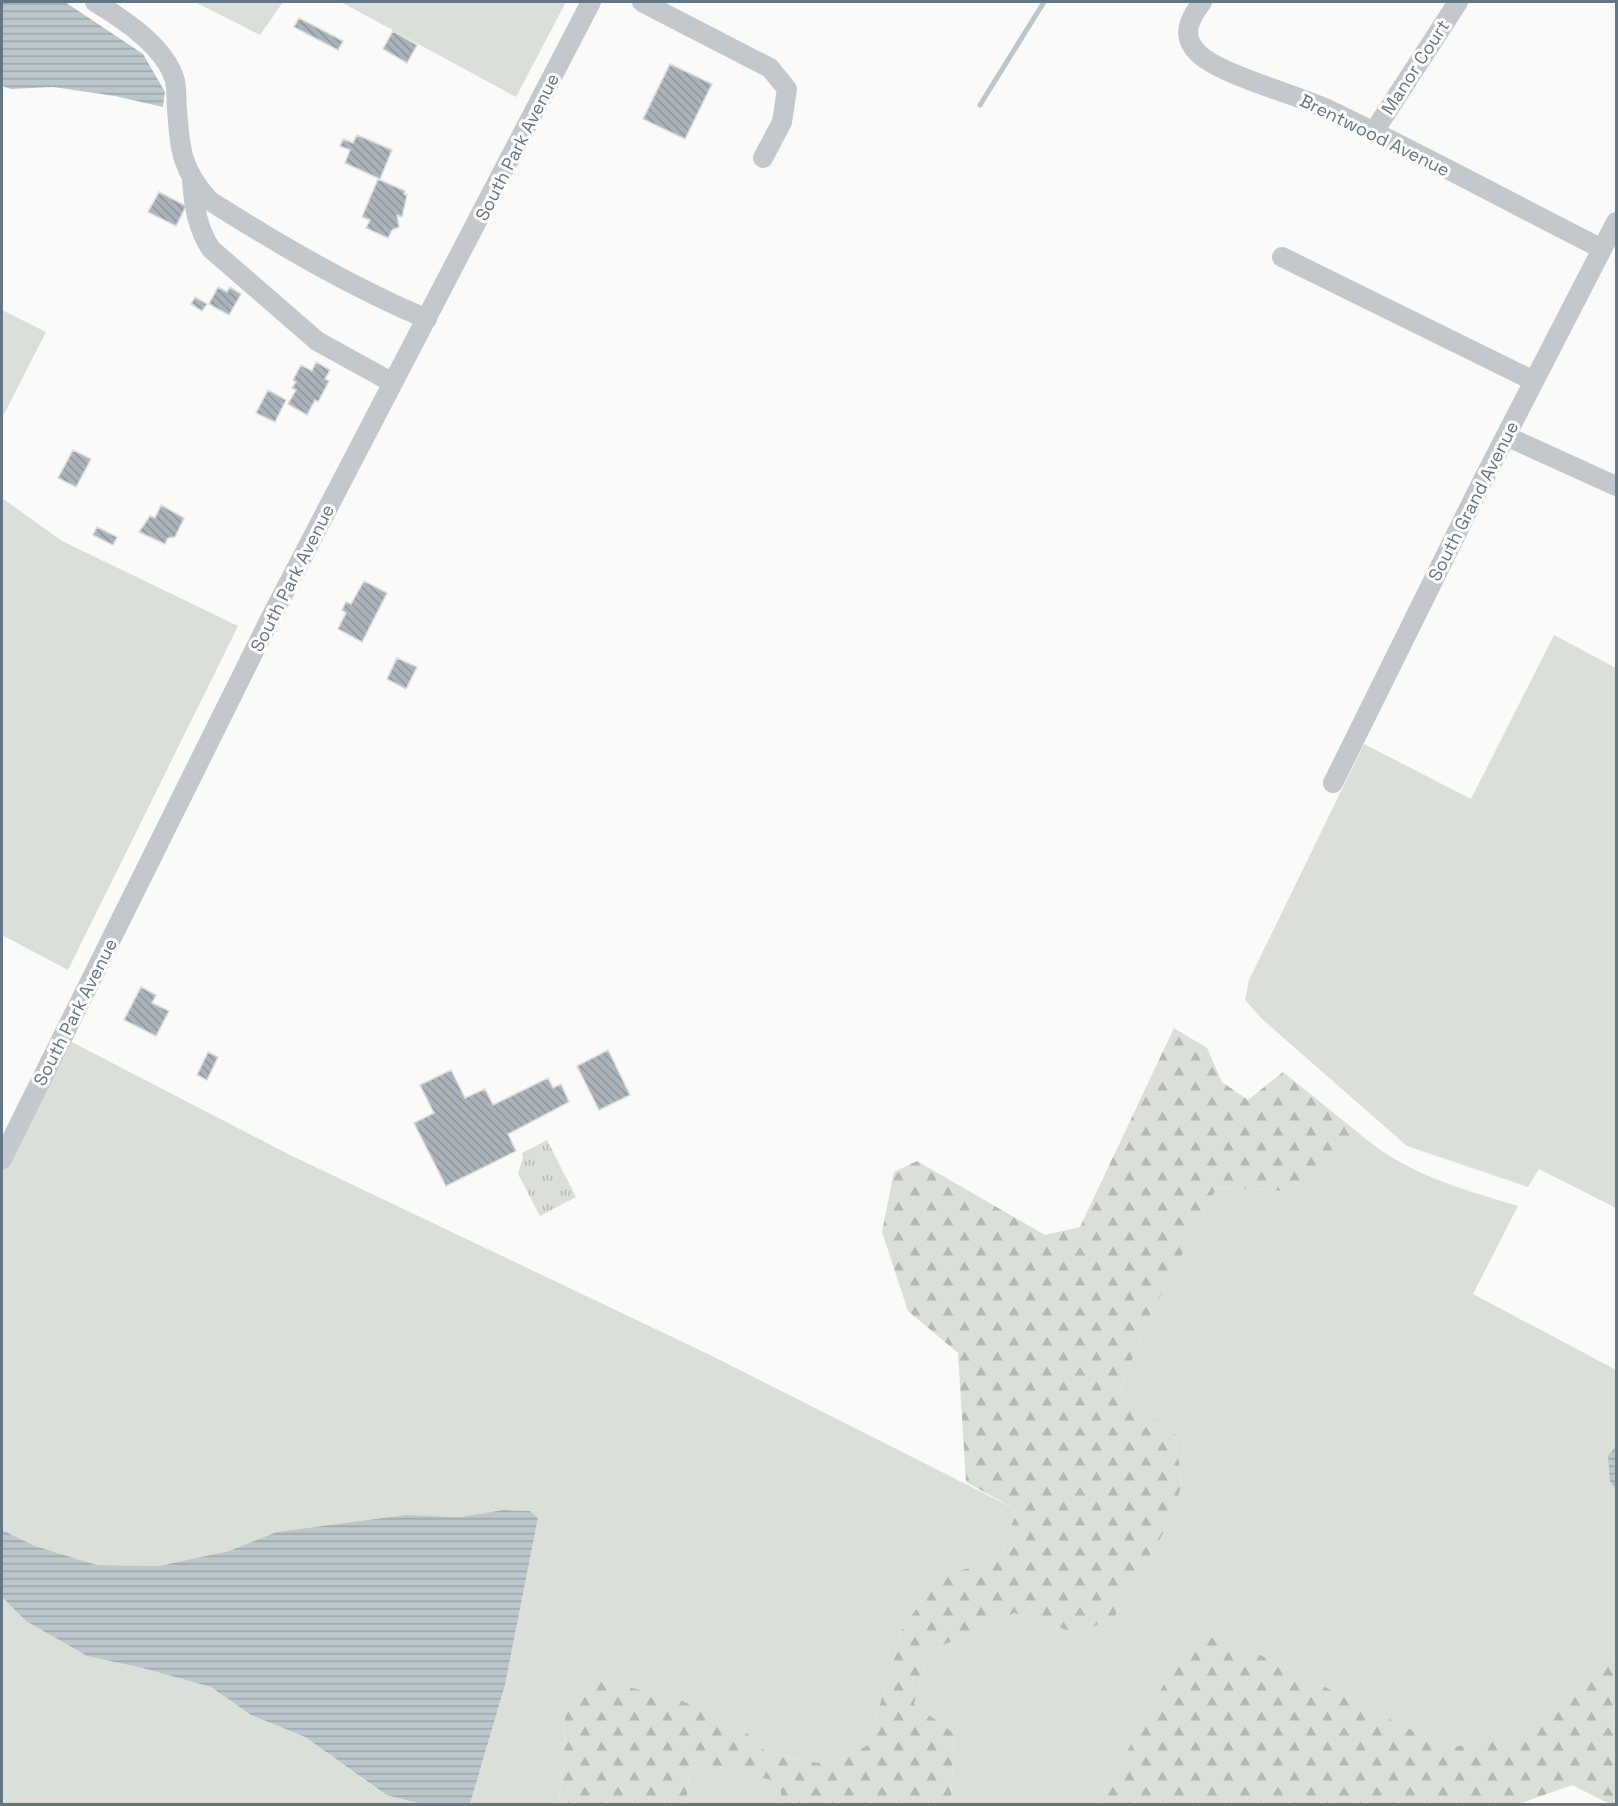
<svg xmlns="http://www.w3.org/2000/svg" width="1618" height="1806" viewBox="0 0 1618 1806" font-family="'Space Grotesk',sans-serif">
	<defs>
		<pattern id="forest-firs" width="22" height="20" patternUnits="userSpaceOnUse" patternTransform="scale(1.5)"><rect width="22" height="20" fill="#dadfd7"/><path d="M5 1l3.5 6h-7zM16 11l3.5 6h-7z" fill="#b4b9b4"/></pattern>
		<pattern id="park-tufts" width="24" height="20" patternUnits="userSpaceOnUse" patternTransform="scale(1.5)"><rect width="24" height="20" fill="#dadfd7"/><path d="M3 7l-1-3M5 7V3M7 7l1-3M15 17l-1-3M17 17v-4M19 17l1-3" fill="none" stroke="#b4b9b4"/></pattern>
		<pattern id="water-rules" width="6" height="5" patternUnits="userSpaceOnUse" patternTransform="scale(1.5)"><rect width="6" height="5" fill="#bbc7cb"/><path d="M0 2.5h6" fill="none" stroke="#9ca6aa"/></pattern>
		<pattern id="building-back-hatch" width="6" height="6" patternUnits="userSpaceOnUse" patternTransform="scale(1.5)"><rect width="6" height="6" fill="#aab3b9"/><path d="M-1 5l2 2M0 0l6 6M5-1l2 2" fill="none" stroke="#8e969c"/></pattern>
	</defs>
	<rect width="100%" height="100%" fill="#fafaf8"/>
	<path fill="#dadfd7" d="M195 2H283L260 35Z
		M341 2H566L516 97Z
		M2 310 46 332 2 418Z
		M2 498 62 541 238 626 68 970 2 935Z
		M1554 635 1616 668V1208L1539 1169 1528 1187 1407 1146 1262 1019 1245 1000 1249 980 1364 744 1471 799Z
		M66 1039 290 1155 710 1355 1017 1510 999 1560 940 1576 902 1629 868 1745 830 1765 768 1754 742 1728 565 1700 564 1765 558 1804H470L505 1685 538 1518 530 1511 503 1510 460 1517 405 1515 276 1532 229 1551 160 1566 97 1565 35 1546 2 1530V1171Z
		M1356 1131C1407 1175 1456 1187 1518 1206L1473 1294 1616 1370V1446L1610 1482 1616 1490V1660L1596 1675 1536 1733 1448 1748 1220 1635 1185 1646 1098 1804H951L954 1733 914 1704 928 1652 1014 1613 1079 1634 1115 1616 1169 1523 1182 1484 1175 1433 1120 1389 1149 1318 1217 1187 1282 1191 1325 1169Z
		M2 1597 26 1621 87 1656 142 1668 211 1687 251 1715 305 1737 385 1795 421 1804H2Z
		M691 1760 780 1782 783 1804H686Z"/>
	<path fill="url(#forest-firs)" d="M1174 1028 1207 1048 1222 1082 1248 1100 1283 1072 1356 1131 1325 1169 1282 1191 1217 1187 1149 1318 1120 1389 1175 1433 1182 1484 1169 1523 1115 1616 1079 1634 1014 1613 928 1652 914 1704 954 1733 951 1804H783L779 1782 691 1760 686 1804H558L564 1765 565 1700 603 1681 678 1699 742 1728 768 1754 830 1765 868 1745 902 1629 940 1576 999 1560 1017 1510 966 1482 958 1353 908 1311 882 1232 894 1172 917 1161 1045 1235 1080 1227Z
		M1220 1635 1448 1748 1536 1732 1596 1675 1616 1660V1804H1610L1572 1785 1518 1804H1098L1185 1646Z"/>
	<path fill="url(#park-tufts)" d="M547 1140 576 1197 540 1216 518 1174 523 1157 522 1153Z"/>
	<path fill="url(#water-rules)" d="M2 2H65L143 54 165 92 163 107 115 96 53 87 11 89 2 86Z
		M1616 1446V1490L1610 1482 1608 1456Z
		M503 1510 530 1511 538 1518 505 1685 470 1804H421L386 1795 305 1737 251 1715 211 1687 142 1668 87 1656 26 1621 2 1597V1530L35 1546 97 1565 159 1566 229 1551 276 1532 405 1515 460 1517Z"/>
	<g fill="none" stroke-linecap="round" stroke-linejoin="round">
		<path stroke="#bbc7cb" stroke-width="5" d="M980 105 1044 2"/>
	</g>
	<path fill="url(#building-back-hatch)" stroke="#dcdcda" stroke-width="1.5" d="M299 18 343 41 338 50 294 27Z
		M393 31 417 45 407 63 383 49Z
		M670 64 712 84 685 139 643 119Z
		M357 135 392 150 380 179 345 163 350 150 340 146 343 139 353 143Z
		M378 179 405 191 404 194 407 195 402 217 397 215 399 227 392 230 388 238 366 228 370 220 362 217Z
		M159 192 186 206 176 226 148 212Z
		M218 287 227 292 230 287 241 294 229 315 209 304Z
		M195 297 207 304 202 311 191 304Z
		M316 362 330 370 325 379 329 381 318 402 315 400 307 415 288 404 296 390 292 388 296 382 293 380 301 365 312 371Z
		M268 390 286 400 275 422 256 413Z
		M73 450 91 459 76 487 58 478Z
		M161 505 184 518 175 537 168 538 165 544 139 532 150 516 155 518Z
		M97 527 117 537 113 545 93 535Z
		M364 581 387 593 362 642 338 629 346 613 342 610 346 602 351 604Z
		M397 658 417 667 406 689 387 679Z
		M141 987 156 995 152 1003 169 1011 156 1036 124 1020Z
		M608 1050 630 1095 599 1110 577 1066Z
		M208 1052 218 1057 207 1080 197 1075Z
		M451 1070 465 1098 485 1089 493 1105 548 1078 553 1088 561 1084 569 1102 508 1134 516 1151 446 1186 414 1123 434 1113 420 1085Z"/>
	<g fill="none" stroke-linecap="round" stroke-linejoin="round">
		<path stroke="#c3c8cc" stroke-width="20" d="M95 2C123 19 166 47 175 81 177 90 176 100 177 109 180 149 181 170 210 201 280 245 351 287 427 319
			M642 2 770 68 787 89 782 122 763 158
			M1202 2C1190 18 1180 36 1198 53 1220 75 1295 94 1327 109 1420 153 1511 203 1602 249
			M1373 133 1458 2
			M192 181C194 205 197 228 211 249L317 341 393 383
			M1282 257 1534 381
			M1506 436 1616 486
			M1333 783 1480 486 1616 222
			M2 1159 269 621 591 2"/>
	</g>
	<g text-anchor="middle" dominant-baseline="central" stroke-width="6" stroke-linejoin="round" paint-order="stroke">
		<g font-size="18" fill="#657683" stroke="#fff">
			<text transform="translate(1415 67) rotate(-57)">Manor Court</text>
			<text transform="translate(1375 135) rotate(26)">Brentwood Avenue</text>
			<text transform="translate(517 147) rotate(-63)">South Park Avenue</text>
			<text transform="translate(1473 501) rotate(-63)">South Grand Avenue</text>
			<text transform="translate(292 578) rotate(-63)">South Park Avenue</text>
			<text transform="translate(75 1012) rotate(-63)">South Park Avenue</text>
		</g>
	</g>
	<rect width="1618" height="1806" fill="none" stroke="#657683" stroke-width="6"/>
</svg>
